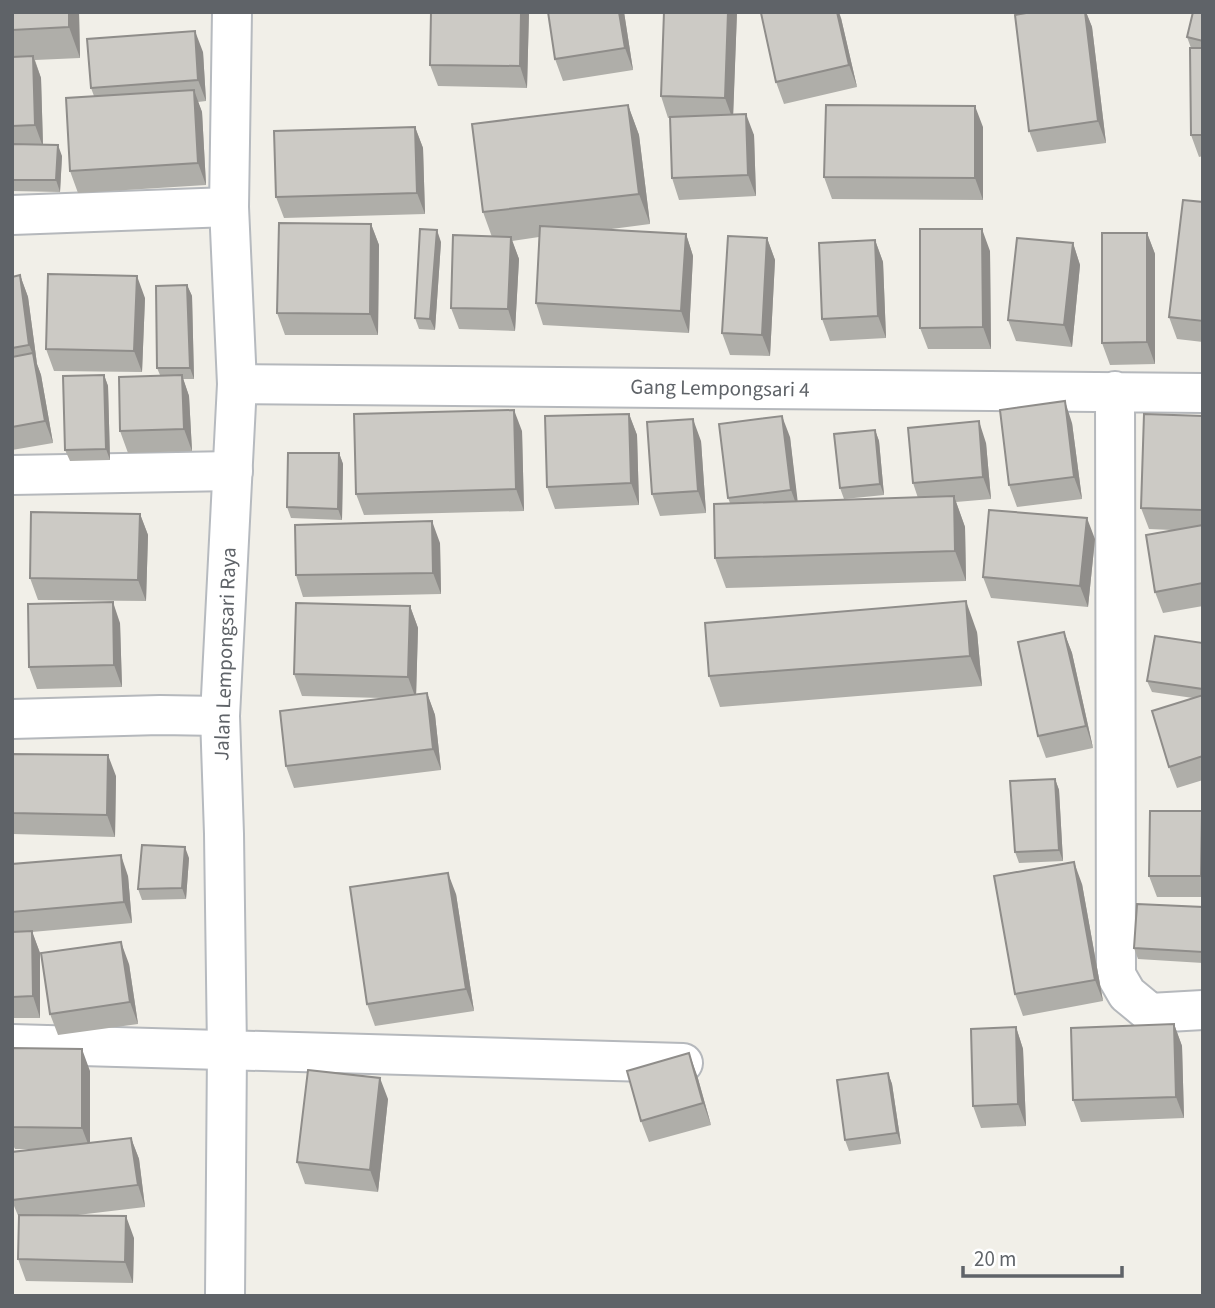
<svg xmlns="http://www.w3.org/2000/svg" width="1215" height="1308" viewBox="0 0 1215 1308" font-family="'Source Sans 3',sans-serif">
	<rect width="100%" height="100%" fill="#f1efe8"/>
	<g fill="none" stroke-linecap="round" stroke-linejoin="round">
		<g stroke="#b5b8bc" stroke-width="42">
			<path id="minor" d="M12 215 229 207
				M237 384 1203 393
				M1115 391 1116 975 1127 994 1150 1013 1203 1010
				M12 475 233 471
				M12 719 160 715 220 716
				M12 1044 683 1063"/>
		</g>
		<g stroke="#b6babf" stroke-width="42">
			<path id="secondary" d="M225 1296 227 1050 224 834 220 716 237 384 229 207 232 12"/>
		</g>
		<use href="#minor" stroke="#fff" stroke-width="38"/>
		<use href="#secondary" stroke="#fff" stroke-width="38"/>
	</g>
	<path fill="#afaea9" d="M12 12H79L80 58 35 60 41 78 43 144 62 156 60 192 12 191Z
		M431 12H529L527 88 438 86 430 65Z
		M624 12 633 70 563 81 555 59Z
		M737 12 733 114 754 135 756 196 679 200 672 178 670 118H668L661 96Z
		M1032 12H1086L1092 27 1106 143 1037 152 1029 131Z
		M1203 12V156L1199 157 1191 135V48L1187 37Z
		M841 18 857 87 784 104 776 82Z
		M203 52 206 101 198 102 202 112 206 185 78 193 70 171 94 96 91 88Z
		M628 105 639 135 650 224 604 230 686 234 693 256 689 333 543 325 536 303 539 237 512 241 519 259 515 331 459 329 451 308 492 237 483 212Z
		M415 127 423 148 425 214 284 218 276 197Z
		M983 127V200L832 199 824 177Z
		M1203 202V342L1177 339 1169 317Z
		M371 224 379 245 378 335H285L277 313Z
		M1147 233 1155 254V364L1110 365 1102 343Z
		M767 238 775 260 770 356 730 355 722 333Z
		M875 240 883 262 886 338 830 341 822 319Z
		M441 242 435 330 419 329 415 318Z
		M1073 243 1080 265 1072 347 1016 341 1008 320Z
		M990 251 991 349H928L920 328Z
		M20 275 28 297 37 364 41 375 53 443 12 450V277Z
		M187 285 192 296 194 379H183L189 396 192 451 128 453 120 431 160 375 157 368Z
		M145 298 142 372 54 371 46 349Z
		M104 375 108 386 110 460 70 461 65 450Z
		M629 414 637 435 639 505 555 509 547 487Z
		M1203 416V606L1163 613 1155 592 1172 530 1149 529 1141 508Z
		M1072 423 1082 499 1017 507 1009 485Z
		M875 430 879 441 884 495 844 499 840 488Z
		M522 431 524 511 364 515 356 494Z
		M790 437 797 501 918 498 913 483 986 443 991 499 956 502 965 527 966 581 726 588 715 558 730 503 728 498Z
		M701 441 706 513 660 516 652 494Z
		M339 453 343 464 342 520 291 518 287 507Z
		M140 514 148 535 146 601 38 600 30 578Z
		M1095 539 1088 607 991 598 983 577Z
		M440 543 441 594 303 597 296 575Z
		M410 606 418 628 416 694 427 693 435 715 441 770 294 788 286 766 383 698 302 696 294 674Z
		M120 623 122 687 37 689 29 667Z
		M977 632 982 686 720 707 709 676Z
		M1064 632 1072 653 1093 748 1046 758 1038 736Z
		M1203 643V780L1177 788 1169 767 1193 698 1152 692 1147 681Z
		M12 754 116 776 115 837 13 834Z
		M1055 779 1059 790 1063 861 1019 863 1015 852Z
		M1202 811 1203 815V897H1157L1149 876Z
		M189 858 186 899 142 900 138 889Z
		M12 864 128 876 132 923 32 932 40 953V1018H12Z
		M1082 884 1103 1001 1023 1016 1015 994Z
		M456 894 474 1011 375 1026 367 1004Z
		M1203 907V963L1138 959 1134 948Z
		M129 964 138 1024 58 1035 50 1014Z
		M1174 1024 1182 1046 1184 1118 1081 1122 1073 1100Z
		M1016 1027 1023 1049 1026 1126 981 1128 973 1106Z
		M12 1048 90 1071V1143L131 1138 139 1159 145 1207 69 1216 134 1238 133 1283 26 1281 18 1259 19 1218 12 1201V1152L39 1149H15L12 1143Z
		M888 1073 892 1084 901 1144 849 1151 845 1140Z
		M697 1075 711 1125 649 1142 641 1121Z
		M388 1099 378 1192 305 1184 297 1162Z"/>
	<path fill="#8f8d8a" d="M69 12H79L80 58 69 27Z
		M521 12H529L527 88 520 66Z
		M619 12H624L633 70 625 48Z
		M728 12H737L733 120 725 98Z
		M837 12H839L841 18 857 87 849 65Z
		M1085 12H1086L1092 27 1106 143 1098 121Z
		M195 31 203 52 206 101 198 80Z
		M33 56 41 78 43 147 35 125Z
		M194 90 202 112 206 185 198 163Z
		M628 105 639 135 650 224 639 194Z
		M975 106 983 127V200L975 178Z
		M746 114 754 135 756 196 748 175Z
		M415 127 423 148 425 214 417 193Z
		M58 145 62 156 60 192 56 180Z
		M371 224 379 245 378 335 370 314Z
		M982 229 990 251 991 349 983 327Z
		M437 230 441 242 435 330 430 319Z
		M1147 233 1155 254V364L1147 342Z
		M686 234 693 256 689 333 681 311Z
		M511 237 519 259 515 331 508 309Z
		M767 238 775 260 770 356 762 335Z
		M875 240 883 262 886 338 878 316Z
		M1073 243 1080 265 1072 347 1064 325Z
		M20 275 28 297 37 364 41 375 53 443 45 421 34 357 29 345Z
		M137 276 145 298 142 372 134 351Z
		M187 285 192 296 194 379 190 368Z
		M104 375 108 386 110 460 106 449Z
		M182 375 189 396 192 451 184 429Z
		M1065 401 1072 423 1082 499 1074 477Z
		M514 410 522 431 524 511 516 489Z
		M629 414 637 435 639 505 631 483Z
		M782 416 790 437 799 512 791 490Z
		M693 419 701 441 706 513 698 491Z
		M979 421 986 443 991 499 983 477Z
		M875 430 879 441 884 495 880 484Z
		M339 453 343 464 342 520 338 509Z
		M954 496 965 527 966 581 955 551Z
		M140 514 148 535 146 601 138 580Z
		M1087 518 1095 539 1088 607 1080 586Z
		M432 521 440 543 441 594 433 573Z
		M966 601 977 632 982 686 970 656Z
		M113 602 120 623 122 687 114 665Z
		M410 606 418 628 416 699 408 677Z
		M1064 632 1072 653 1093 748 1086 726Z
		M427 693 435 715 441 770 433 749Z
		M108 755 116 776 115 837 107 815Z
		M1055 779 1059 790 1063 861 1059 850Z
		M1202 811 1203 815V880L1201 876Z
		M185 847 189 858 186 899 182 888Z
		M121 855 128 876 132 923 124 902Z
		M1074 862 1082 884 1103 1001 1095 980Z
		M448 873 456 894 474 1011 466 989Z
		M32 931 40 953V1018L33 996Z
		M121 942 129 964 138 1024 130 1002Z
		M1174 1024 1182 1046 1184 1118 1176 1097Z
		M1016 1027 1023 1049 1026 1126 1018 1104Z
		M82 1049 90 1071V1149L82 1128Z
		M689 1053 697 1075 711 1125 703 1103Z
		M888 1073 892 1084 901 1144 897 1133Z
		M380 1078 388 1099 378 1192 370 1170Z
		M131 1138 139 1159 145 1207 138 1185Z
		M126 1216 134 1238 133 1283 125 1262Z"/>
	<path fill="#cccac5" stroke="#8f8d8a" stroke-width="2" d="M12 12H69V27L12 30Z
		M431 12H521L520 66 430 65Z
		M548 12H619L625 48 555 59Z
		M664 12H728L725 98 661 96Z
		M837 12 849 65 776 82 761 13Z
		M1032 12H1085L1098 121 1029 131 1015 15Z
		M1193 12H1203V41L1187 37Z
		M195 31 198 80 91 88 87 39Z
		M1190 48H1203V135H1191Z
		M33 56 35 125 12 126V57Z
		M194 90 198 163 70 171 66 98Z
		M628 105 639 194 483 212 472 124Z
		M826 105 975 106V178L824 177Z
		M746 114 748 175 672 178 670 117Z
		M415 127 417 193 276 197 274 131Z
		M12 144 58 145 56 180H12Z
		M1183 200 1203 202V321L1169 317Z
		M279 223 371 224 370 314 277 313Z
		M540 226 686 234 681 311 536 303Z
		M420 229 437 230 430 319 415 318Z
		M920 229H982L983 327 920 328Z
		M1102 233H1147V342L1102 343Z
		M453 235 511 237 508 309 451 308Z
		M728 236 767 238 762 335 722 333Z
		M1017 238 1073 243 1064 325 1008 320Z
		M875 240 878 316 822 319 819 243Z
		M48 274 137 276 134 351 46 349Z
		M20 275 29 345 12 348V277Z
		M187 285 190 368H157L156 286Z
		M33 353 45 421 12 427V357Z
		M104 375 106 449 65 450 63 376Z
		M182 375 184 429 120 431 119 377Z
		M1065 401 1074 477 1009 485 1000 410Z
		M514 410 516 489 356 494 354 414Z
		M629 414 631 483 547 487 545 416Z
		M1144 414 1203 416 1202 510 1141 508Z
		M782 416 791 490 728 498 719 424Z
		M693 419 698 491 652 494 647 422Z
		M979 421 983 477 913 483 908 428Z
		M875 430 880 484 840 488 834 434Z
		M288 453H339L338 509 287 507Z
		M954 496 955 551 715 558 714 504Z
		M989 510 1087 518 1080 586 983 577Z
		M31 512 140 514 138 580 30 578Z
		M432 521 433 573 296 575 295 525Z
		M1203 525V583L1155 592 1146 535Z
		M966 601 970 656 709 676 705 623Z
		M113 602 114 665 29 667 28 604Z
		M296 603 410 606 408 677 294 674Z
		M1064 632 1086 726 1038 736 1018 642Z
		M1155 636 1203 643V689L1147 681Z
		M427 693 433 749 286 766 280 711Z
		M1203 695V756L1169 767 1152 711Z
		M12 754 108 755 107 815 12 813Z
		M1055 779 1059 850 1015 852 1010 781Z
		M1150 811H1202L1201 876H1149Z
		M142 845 185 847 182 888 138 889Z
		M121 855 124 902 12 912V864Z
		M1074 862 1095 980 1015 994 994 876Z
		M448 873 466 989 367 1004 350 887Z
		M1137 904 1203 907V952L1134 948Z
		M32 931 33 996 12 997V932Z
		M121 942 130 1002 50 1014 41 953Z
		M1174 1024 1176 1097 1073 1100 1071 1028Z
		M1016 1027 1018 1104 973 1106 971 1029Z
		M12 1048 82 1049V1128L12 1127Z
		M689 1053 703 1103 641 1121 627 1071Z
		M308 1070 380 1078 370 1170 297 1162Z
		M888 1073 897 1133 845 1140 837 1080Z
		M131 1138 138 1185 12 1200V1152Z
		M19 1215 126 1216 125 1262 18 1259Z"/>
	<g text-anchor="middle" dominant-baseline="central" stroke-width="5" stroke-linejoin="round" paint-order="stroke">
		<g font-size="21" fill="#5f6368" stroke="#fff">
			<text transform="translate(720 388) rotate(1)">Gang Lempongsari 4</text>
			<text transform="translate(225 654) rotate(-88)">Jalan Lempongsari Raya</text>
		</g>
	</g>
	<rect width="1215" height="1308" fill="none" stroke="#5f6368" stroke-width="28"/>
	<path d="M963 1266v10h159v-10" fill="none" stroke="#5f6368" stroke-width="3.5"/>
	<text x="974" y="1266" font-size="21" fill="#5f6368" stroke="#ffffff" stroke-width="5" paint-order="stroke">20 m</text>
</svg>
